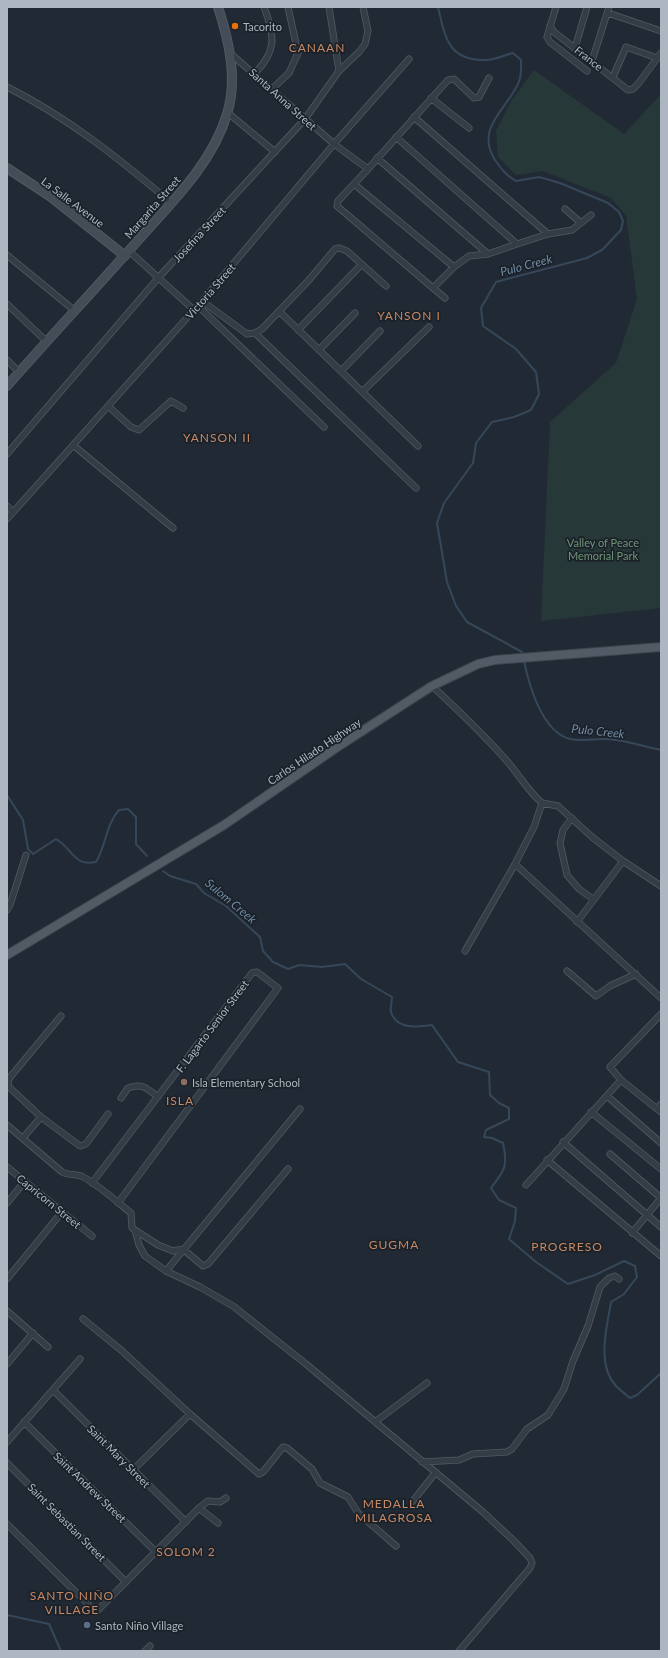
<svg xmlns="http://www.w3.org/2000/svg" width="668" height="1658" viewBox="0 0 668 1658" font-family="Lato,sans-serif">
	<rect width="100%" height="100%" fill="#212a34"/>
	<path fill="#263837" d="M534 70 624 134 661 94V608L541 621 550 422 616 363 637 299 626 216 611 198 543 171 516 175 498 157 496 131 511 101Z"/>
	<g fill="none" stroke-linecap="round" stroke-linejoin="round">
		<path stroke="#36475a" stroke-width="2" d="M438 7C445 37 448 61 486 60 494 60 505 55 513 53L521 60C521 68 522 76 518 84 506 110 475 128 495 160 502 170 506 175 516 181L539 177 560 183 608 203 619 212 623 221 621 230 602 250 587 258 496 282 481 308 483 326 516 349 536 372 539 394 531 410 514 417 492 422 476 443 473 463 444 503 437 523 447 582 456 606 467 622 522 652 523 656
			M524 661C529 685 542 732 570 739 585 742 601 737 616 740 631 742 646 747 661 750
			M7 795 23 820 28 849 33 854 56 839C72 848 74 867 96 862 106 846 106 824 119 810L128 809 136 817V844L147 856
			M163 871 170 876 196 884 204 893 226 906 260 937 263 951 273 962 288 969 299 965 322 967 345 964 361 979 392 997C392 1001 390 1008 391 1012 396 1030 419 1027 432 1025L458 1062 489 1072 490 1095 499 1103 509 1108V1119L486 1130 484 1137 492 1138 503 1143C508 1166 505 1170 491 1188L499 1200 516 1208 515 1221 509 1239 536 1262 568 1284 595 1275 624 1261 635 1266 637 1277 624 1294 611 1302C607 1327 596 1364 616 1386 620 1390 625 1394 630 1398L637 1395 661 1373
			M7 1615 49 1624 61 1651"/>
		<g stroke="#525a62" stroke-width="7">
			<path id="street" d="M329 7 339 71
				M556 7 547 37 550 42 587 71
				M608 13 661 31
				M550 26 554 32 628 90 633 89 638 84 661 53
				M575 48 587 7
				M231 54 334 144 368 169 448 80 454 79 474 98 479 97 489 78
				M592 61 609 7
				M255 73C277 51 275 36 264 7
				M613 77 626 47 657 58
				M7 87C67 117 120 159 171 203
				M272 89 289 73 298 53 288 7
				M431 98 469 128
				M228 113 275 152
				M414 117 548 234 572 230 591 215
				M396 137 517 244 548 234
				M377 158 488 254
				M368 169 338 201 337 206 433 288 454 267 469 256 488 254 517 244
				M354 184 454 267
				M565 209 581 223
				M129 251 194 310
				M7 255 75 311
				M433 288 445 298
				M202 301 247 334 255 333 262 329 309 280 335 249 339 248 347 251 386 286
				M7 304 46 341
				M198 306 324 427
				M279 311 418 446
				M298 330 361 265
				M255 333 416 488
				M319 350 355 313
				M7 360 19 372
				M341 371 380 331
				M363 391 429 327
				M108 406 131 427 139 430 171 401 183 408
				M73 445 173 528
				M7 454 159 277 305 119 339 71 359 52 365 44 368 31 363 7
				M7 506 13 512
				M7 519 202 301 334 144 409 59
				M432 686C458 710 483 734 507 761 519 775 528 791 542 803
				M572 818 563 830 560 843 567 875 579 889 593 899
				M661 886 623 861 592 837 558 806 542 803 534 827 515 864 661 998
				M7 910 10 905 26 855
				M577 922 623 861
				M465 951 515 864
				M567 971 596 996 610 986 636 974
				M661 1014 610 1067 621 1080 661 1112
				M61 1016 11 1076 8 1081 9 1087 41 1117 80 1146 86 1144 108 1114
				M607 1096 661 1143
				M121 1098 128 1088C142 1083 147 1088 158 1097
				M657 1109 661 1104
				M591 1112 661 1169
				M7 1125 62 1172C69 1176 76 1173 83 1177 100 1186 116 1201 131 1213L132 1228 158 1245 173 1251 183 1249 203 1266 208 1264 288 1169
				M23 1138 41 1117
				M563 1142 661 1227
				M610 1154 661 1198
				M547 1160 661 1256
				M7 1167 92 1236
				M92 1183 252 973 257 972 278 988 118 1203
				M526 1185 621 1080
				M7 1203 25 1181
				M135 1230 139 1245 145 1256 166 1271 200 1287 233 1306 306 1364 483 1512 514 1541 530 1558 532 1563 530 1568 459 1651
				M632 1233 661 1198
				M166 1271 300 1109
				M7 1279 62 1212
				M7 1311 48 1347
				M83 1319 121 1350 190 1414 133 1470
				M7 1364 33 1333
				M53 1390 186 1522
				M190 1414 259 1474 263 1472 283 1447 287 1448 312 1469 320 1483 348 1497 358 1513 396 1546
				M24 1422 156 1552
				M375 1422 427 1383
				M7 1442 80 1359
				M422 1462 459 1460 473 1454 507 1452 512 1449 527 1429 548 1415 564 1389 573 1361 588 1326 600 1287 609 1278 615 1276 619 1279
				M7 1463 126 1582
				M413 1501 436 1472
				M199 1508 208 1501 220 1502 226 1498
				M7 1524 96 1612 199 1508 218 1523
				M145 1651 150 1646"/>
		</g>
		<g stroke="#525a62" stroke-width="10">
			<path id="secondary" d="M7 168 51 197 125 256
				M7 386C51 336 97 287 141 237 173 201 213 162 227 114 238 79 229 41 218 7"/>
		</g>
		<g stroke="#3e454e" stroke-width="10">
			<path id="primary" d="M7 955 224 825 339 746 432 686 478 664 495 660 661 647"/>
		</g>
		<use href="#street" stroke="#343c45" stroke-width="5.5"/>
		<use href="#secondary" stroke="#434c57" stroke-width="8"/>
		<use href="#primary" stroke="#525b65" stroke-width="8"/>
	</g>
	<circle fill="#e8710a" stroke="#1a2129" stroke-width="1.5" cx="235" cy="26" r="4"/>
	<circle fill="#8d6e63" stroke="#1a2129" stroke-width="1.5" cx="184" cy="1082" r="4"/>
	<circle fill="#5c6f8a" stroke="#1a2129" stroke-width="1.5" cx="87" cy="1625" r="4"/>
	<g text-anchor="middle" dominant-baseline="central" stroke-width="3.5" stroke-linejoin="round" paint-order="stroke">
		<g font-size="11" fill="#aeb7c1" stroke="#1a2129" text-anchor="start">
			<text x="243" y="26">Tacorito</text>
			<text x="192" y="1082">Isla Elementary School</text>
			<text x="95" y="1625">Santo Niño Village</text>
		</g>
		<g font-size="11" fill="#aeb7c1" stroke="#1a2129">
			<text transform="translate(589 58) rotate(38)">France</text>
			<text transform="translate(283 99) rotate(42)">Santa Anna Street</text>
			<text transform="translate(73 202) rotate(37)">La Salle Avenue</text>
			<text transform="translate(152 207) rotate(-49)">Margarita Street</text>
			<text transform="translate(199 234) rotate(-47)">Josefina Street</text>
			<text transform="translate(210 291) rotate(-49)">Victoria Street</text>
			<text transform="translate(314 751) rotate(-34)">Carlos Hilado Highway</text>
			<text transform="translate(212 1026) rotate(-53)">F. Lagarto Senior Street</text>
			<text transform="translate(49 1201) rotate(39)">Capricorn Street</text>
			<text transform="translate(119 1456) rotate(45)">Saint Mary Street</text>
			<text transform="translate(90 1487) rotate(44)">Saint Andrew Street</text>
			<text transform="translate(67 1522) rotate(45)">Saint Sebastian Street</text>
		</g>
		<g font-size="11" fill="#709576" stroke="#1a2129">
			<text x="603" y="542">Valley of Peace<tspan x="603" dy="13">Memorial Park</tspan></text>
		</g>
		<g font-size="12" letter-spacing="1" fill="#c78864" stroke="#1a2129">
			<text x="317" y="47">CANAAN</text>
			<text x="409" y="315">YANSON I</text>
			<text x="217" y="437">YANSON II</text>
			<text x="180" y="1100">ISLA</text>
			<text x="394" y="1244">GUGMA</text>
			<text x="567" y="1246">PROGRESO</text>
			<text x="394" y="1503">MEDALLA<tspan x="394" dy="14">MILAGROSA</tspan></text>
			<text x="186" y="1551">SOLOM 2</text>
			<text x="72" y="1595">SANTO NIÑO<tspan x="72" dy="14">VILLAGE</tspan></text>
		</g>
		<g font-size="12" font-style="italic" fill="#718aa3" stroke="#1a2129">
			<text transform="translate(526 265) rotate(-15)">Pulo Creek</text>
			<text transform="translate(598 731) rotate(6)">Pulo Creek</text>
			<text transform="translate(231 901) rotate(40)">Sulom Creek</text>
		</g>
	</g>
	<rect width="668" height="1658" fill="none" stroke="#aeb7c1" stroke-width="16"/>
</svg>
